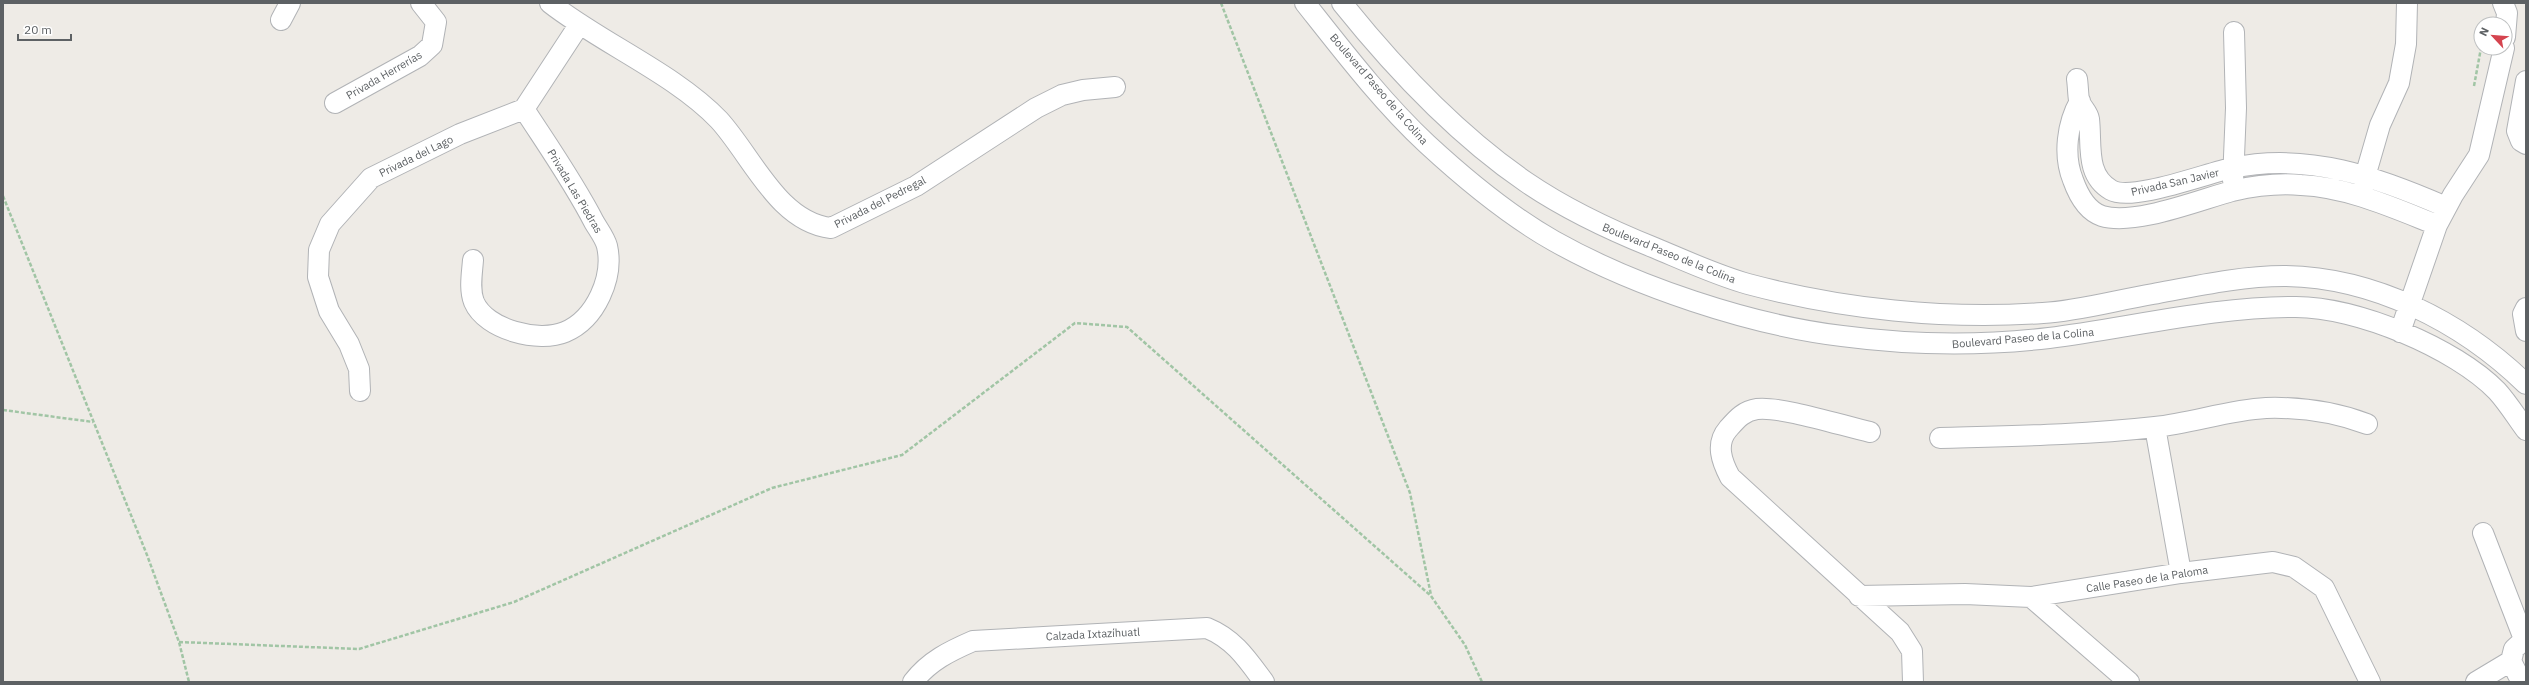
<svg xmlns="http://www.w3.org/2000/svg" width="2529" height="685" viewBox="0 0 2529 685" font-family="'IBM Plex Sans',sans-serif">
	<rect width="100%" height="100%" fill="#eeebe6"/>
	<g fill="none" stroke-linecap="round" stroke-linejoin="round">
		<g stroke="#b1b3b6" stroke-width="22">
			<path id="minor" d="M550 3C601 43 675 74 719 120 752 156 778 222 831 228L916 186 1036 108 1062 95 1083 90 1115 87
				M1305 3C1343 51 1382 102 1427 144 1466 180 1508 215 1554 241 1634 286 1750 325 1842 336 1910 345 1980 346 2049 338 2128 328 2217 306 2296 307 2357 307 2455 348 2497 391 2508 403 2517 418 2526 430
				M1342 3C1395 69 1456 134 1526 182 1567 210 1610 230 1655 248 1686 261 1716 275 1748 284 1842 309 1945 320 2043 313 2079 311 2117 300 2153 294 2196 286 2241 276 2284 276 2374 277 2462 322 2526 384
				M2503 3 2507 13 2505 37
				M281 20 290 3
				M2077 79C2078 86 2078 94 2079 100 2081 107 2088 112 2089 119 2092 145 2085 175 2111 190 2132 202 2207 173 2232 168 2308 152 2377 177 2446 207
				M2526 81 2517 131 2521 141 2526 144
				M2080 101C2067 124 2063 155 2073 180 2078 194 2087 211 2102 216 2134 226 2199 200 2232 191 2254 186 2278 183 2301 185 2348 187 2394 208 2437 225
				M335 103 420 56 432 45 436 22 421 3
				M2233 181 2236 108 2234 32
				M2362 187 2380 125 2399 83 2406 44 2407 3
				M473 260C472 274 469 289 474 302 486 330 539 343 565 332 596 319 614 277 607 246 605 238 598 229 594 222 574 183 548 146 524 109
				M2526 308 2523 314 2526 331
				M2400 332 2437 225 2453 195 2479 155 2504 48
				M360 391 359 369 349 344 329 311 318 277 319 250 330 224 371 178 460 134 524 109 579 25
				M2155 427 2181 573
				M1870 432C1843 426 1781 406 1757 409 1743 411 1736 420 1728 429 1715 444 1722 462 1730 477L1900 632 1912 651 1913 682
				M1940 438C2011 436 2084 435 2155 427 2192 423 2229 410 2266 408 2300 407 2335 412 2367 424
				M2483 533 2524 639
				M1859 596 1965 594 2031 597 2181 573 2273 562 2294 567 2324 588 2370 682
				M2031 597 2129 682
				M2526 638 2514 649 2511 661 2518 675 2526 682
				M913 682C929 661 950 651 973 641L1207 628C1234 639 1247 659 1264 682
				M2476 682 2511 661"/>
		</g>
		<path stroke="#a1c5a5" stroke-width="2.5" stroke-dasharray="4 2" stroke-linecap="butt" d="M1221 3 1410 493 1431 595
			M2474 86 2481 48
			M3 196 147 555 179 642 189 682
			M3 410 93 422
			M179 642 359 649 514 602 772 488 902 455 1075 323 1127 327 1431 596 1465 645 1482 682"/>
		<use href="#minor" stroke="#fff" stroke-width="20"/>
	</g>
	<g text-anchor="middle" dominant-baseline="central" stroke-width="3" stroke-linejoin="round" paint-order="stroke">
		<g font-size="11" fill="#5d6164" stroke="#fff">
			<text transform="translate(384 75) rotate(-30)">Privada Herrerías</text>
			<text transform="translate(1379 89) rotate(49)">Boulevard Paseo de la Colina</text>
			<text transform="translate(416 156) rotate(-26)">Privada del Lago</text>
			<text transform="translate(2175 182) rotate(-13)">Privada San Javier</text>
			<text transform="translate(575 191) rotate(59)">Privada Las Piedras</text>
			<text transform="translate(880 202) rotate(-27)">Privada del Pedregal</text>
			<text transform="translate(1669 253) rotate(22)">Boulevard Paseo de la Colina</text>
			<text transform="translate(2023 338) rotate(-5)">Boulevard Paseo de la Colina</text>
			<text transform="translate(2147 579) rotate(-9)">Calle Paseo de la Paloma</text>
			<text transform="translate(1093 634) rotate(-3)">Calzada Ixtazíhuatl</text>
		</g>
	</g>
	<rect width="2529" height="685" fill="none" stroke="#5d6164" stroke-width="8"/>
	<g transform="translate(2493 36) rotate(296)"><circle r="19" fill="#ffffff" stroke="#bec0c1"/>
	<path d="M0-3L7 15L0 10L-7 15Z" fill="#d5444f"/>
	<text y="-6" font-size="11" font-weight="bold" text-anchor="middle" fill="#5d6164">N</text>
	</g>
	<path d="M18 34v6h53v-6" fill="none" stroke="#5d6164" stroke-width="2"/>
	<text x="24" y="34" font-size="12" fill="#5d6164" stroke="#ffffff" stroke-width="3" paint-order="stroke">20 m</text>
</svg>
